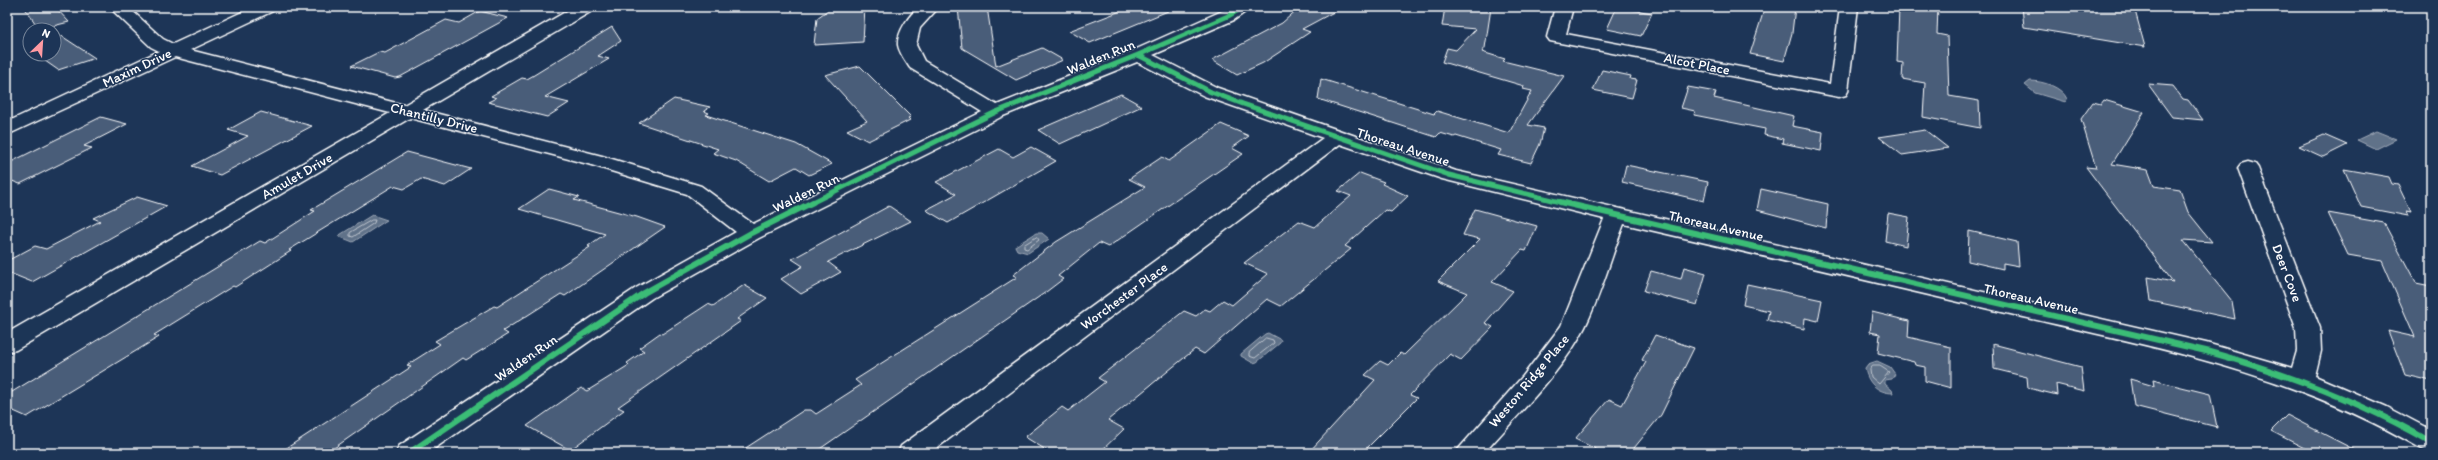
<svg xmlns="http://www.w3.org/2000/svg" width="2438" height="460" viewBox="0 0 2438 460" font-family="Itim,sans-serif">
	<rect width="100%" height="100%" fill="#1d3557"/>
	<filter id="ink" filterUnits="userSpaceOnUse"><feTurbulence type="fractalNoise" baseFrequency=".025" numOctaves="2"/><feDisplacementMap in="SourceGraphic" scale="8" xChannelSelector="R" yChannelSelector="G"/><feConvolveMatrix kernelMatrix="1 2 1 2 8 2 1 2 1" color-interpolation-filters="sRGB"/></filter>
	<g filter="url(#ink)">
		<path fill="#617289" stroke="#a0aab8" d="M2030 81C2043 81 2062 87 2067 99L2066 102 2062 101 2035 93 2025 85Z
			M2376 131 2396 139 2376 149 2357 140Z
			M372 215 387 220 353 242 338 236Z
			M1036 233H1042L1049 239 1028 253 1017 250 1015 246Z
			M1268 333 1281 340 1280 343 1257 362 1253 363 1241 356V354L1265 334Z
			M1877 361 1890 367 1895 374 1892 379 1885 380V384L1892 390 1893 393C1877 393 1867 382 1865 368L1868 364Z"/>
		<g fill="none" stroke-linecap="round" stroke-linejoin="round">
			<path stroke="#c0c7d0" stroke-width="1" d="M372 220H375L374 223 353 237 350 236V233Z
				M1037 237 1039 240 1027 249 1024 248V245Z
				M1266 338 1273 340 1274 343 1255 358 1249 356V353Z
				M1873 366H1880L1889 372 1879 384 1871 377 1870 370Z"/>
		</g>
		<path fill="#4a5d79" stroke="#fff" d="M24 7H55L69 22 49 27 53 30H40Z
			M832 7H865L863 42 814 45 817 18Z
			M958 7H987L996 66 1042 48 1063 60 1016 80 962 48Z
			M1131 7H1167L1168 11 1090 43 1069 31Z
			M1300 7H1343L1302 29 1310 32 1263 63 1237 75 1212 60 1282 23Z
			M1445 7 1491 8 1485 48 1482 52 1505 59 1503 61 1564 76 1528 125 1544 128 1540 144 1531 163 1498 155 1501 150 1456 136 1454 137 1440 133 1436 137 1318 99 1321 79 1434 114 1437 111 1509 133 1532 91 1523 89 1524 86 1442 62 1447 48 1456 50 1476 29 1442 26Z
			M1617 7 1652 13 1641 36 1607 29Z
			M1765 7H1795L1792 33 1784 61 1750 54Z
			M1899 7H1938L1937 34 1947 36 1949 96 1979 101 1980 128 1923 117 1925 83 1902 79 1903 63 1897 62Z
			M2022 7H2134L2145 47 2024 27Z
			M480 11 508 18 400 77 395 78 351 66 379 52 385 53 446 20 459 23Z
			M612 27 621 41 598 56 609 59 545 97 569 103 547 117 488 102 496 98 491 96 522 78 527 79 534 75Z
			M54 31 95 58 58 70 38 56 54 54Z
			M860 66 911 117 908 118 910 120 868 141 847 130 867 121 825 75Z
			M1602 70 1631 76 1630 79 1637 80 1632 98 1593 90Z
			M2148 84 2173 86 2183 99 2188 100 2203 120 2172 117Z
			M1688 87 1716 92 1714 98 1794 116 1792 126 1823 132 1821 151 1782 143 1783 139 1764 135 1765 129 1694 115 1695 111 1681 108Z
			M1121 94 1142 106 1060 144 1038 130Z
			M674 99 710 107 704 111 709 113 706 115 796 144 832 164 809 175 796 167 769 181 736 161 713 153 718 149 639 123Z
			M2104 100 2144 112 2112 164 2148 170 2154 186 2180 190 2188 212 2212 242 2183 240 2232 301 2235 319 2151 301 2148 277 2173 282 2086 167 2096 168 2081 119 2093 102 2101 104Z
			M261 112 312 126 220 175 192 166 248 136 228 130Z
			M101 117 127 124 84 146 92 148 20 184 7 179V164Z
			M1221 124 1249 136 1232 148 1243 154 1108 247 1099 243 1058 276 1063 279 1046 292 814 453H738L804 410H811L816 414 861 385 855 380 1017 277 1013 275 1056 242 1145 187 1129 179 1162 157 1169 161Z
			M1925 130 1948 148 1902 155 1879 137Z
			M2324 135 2347 145 2323 157 2299 146Z
			M1031 147 1056 161 948 223 926 210 956 194 936 182 999 149 1013 157Z
			M407 152 471 169 445 186 421 179 404 189 393 186 289 250 291 251 235 287 233 286 154 335 159 337 27 417 7 408V395L260 241 265 243 315 211 311 210Z
			M1626 165 1708 182 1704 201 1622 182Z
			M2344 169 2389 177 2392 184 2398 185 2411 212 2406 211 2408 216 2361 207Z
			M1360 173 1384 182 1382 184 1408 196 1391 212 1385 210 1345 246 1351 249 1281 306 1267 299 1204 354 1195 349 1108 420 1124 429 1099 453H1051L1025 437 1062 407 1068 411 1105 382 1098 378 1184 311 1196 316 1205 309 1210 311 1223 300 1232 305 1268 274 1244 263 1299 221 1315 227 1351 196 1338 191Z
			M549 189 579 197 574 200 637 217 665 227 565 296 561 294 503 331 508 334 466 360 463 358 327 453H279L411 367 407 365 440 344 435 341 494 306 497 307 590 247 588 246 605 234 519 209Z
			M1761 189 1828 204 1826 228 1757 210Z
			M137 197 167 206 32 282 7 272V261L35 246 46 249 100 221 93 218Z
			M889 206 911 221 828 262 841 272 801 294 781 279 803 266 792 259Z
			M1475 209 1537 226 1526 251 1522 250 1492 282 1513 291 1485 323 1493 327 1461 360 1450 354 1410 395 1417 398 1362 453H1308L1375 380 1365 375 1380 361 1388 365 1400 353 1404 355 1467 293 1438 281 1480 239 1463 235Z
			M1888 213 1909 217 1906 246 1885 241Z
			M2328 213 2384 223 2416 283 2431 286V381L2405 375 2388 331 2415 337 2382 261 2348 255Z
			M1969 231 2017 242 2019 266 2003 263V269L1968 261Z
			M1684 267 1706 273 1697 305 1644 291 1651 271 1681 279Z
			M1747 284 1822 300 1818 321 1805 318 1804 329 1767 320 1769 311 1743 305Z
			M744 285 767 298 737 319 741 321 618 407 624 410 570 450 527 426 581 388 587 391 629 365 627 363 644 351 639 348 660 333 662 334 708 304 713 306Z
			M1872 312 1909 321 1908 337 1951 347V388L1925 381V367L1915 365 1914 362 1878 353 1880 334 1870 332Z
			M1655 335 1694 348 1661 415 1630 453H1604L1575 439 1609 399 1622 405 1646 362 1642 360Z
			M1993 344 2081 367 2084 391 2056 384 2057 395 2028 388 2027 377 1994 369Z
			M2130 379 2154 386 2153 380 2210 394 2217 427 2134 406Z
			M2287 415 2306 425 2361 453H2314L2271 431Z"/>
		<g fill="none" stroke-linecap="round" stroke-linejoin="round">
			<g stroke="#fff" stroke-width="3">
				<path id="street" d="M109 7H128L163 39 173 44 253 7H276L273 11 190 50 404 105 574 7H595L592 11 423 110 602 156 701 186 753 224 982 112 910 68C906 62 899 52 898 45 897 32 910 14 919 7H939L920 28 916 45 924 61 997 105 1132 51 1231 7H1252L1234 20 1153 55 1218 88 1456 171 2206 343 2292 368 2297 351 2296 328 2238 168 2241 164 2248 162 2255 164 2258 168 2320 328 2321 351 2315 376 2387 407 2431 430V452L2422 449C2291 373 2163 349 2019 316 1887 285 1755 254 1624 224 1611 257 1601 295 1585 327 1563 371 1516 416 1484 453H1455L1523 376 1561 326 1604 219 1442 179 1340 144 930 453H898L901 446 1323 138 1204 96 1137 62 1003 116 759 238 652 298 428 453H396L399 446 636 288 736 232 687 194 588 164 410 118 16 350 7 352V333L390 113 175 57 7 135V122L159 51 151 47Z
					M1555 7H1573L1566 34 1830 84 1840 7H1858L1848 91 1846 95 1839 97 1550 41 1547 37Z"/>
			</g>
			<use href="#street" fill="#1d3557" fill-rule="evenodd"/>
			<g stroke="#1d3557" stroke-width="7">
				<path id="cycleway-far1" d="M1138 55 1211 92 1243 104 1449 175 1564 203
					M811 203 996 112 1138 55 1228 16 1243 7"/>
			</g>
			<g stroke="#1d3557" stroke-width="9">
				<path id="cycleway" d="M1560 202 2206 351C2285 373 2360 401 2431 442
					M409 453 644 293 751 233 813 202"/>
			</g>
			<use href="#cycleway-far1" stroke="#3abd76" stroke-width="5"/>
			<use href="#cycleway" stroke="#3abd76" stroke-width="6"/>
		</g>
	</g>
	<g text-anchor="middle" dominant-baseline="central" stroke-width="3" stroke-linejoin="round" paint-order="stroke">
		<g font-size="14" fill="#fff" stroke="#1d3557">
			<text transform="translate(1101 57) rotate(-22)">Walden Run</text>
			<text transform="translate(1697 64) rotate(11)">Alcot Place</text>
			<text transform="translate(137 68) rotate(-25)">Maxim Drive</text>
			<text transform="translate(434 118) rotate(14)">Chantilly Drive</text>
			<text transform="translate(1403 147) rotate(18)">Thoreau Avenue</text>
			<text transform="translate(297 176) rotate(-30)">Amulet Drive</text>
			<text transform="translate(806 193) rotate(-26)">Walden Run</text>
			<text transform="translate(1716 226) rotate(13)">Thoreau Avenue</text>
			<text transform="translate(2287 273) rotate(69)">Deer Cove</text>
			<text transform="translate(1124 296) rotate(-36)">Worchester Place</text>
			<text transform="translate(2031 299) rotate(13)">Thoreau Avenue</text>
			<text transform="translate(526 358) rotate(-34)">Walden Run</text>
			<text transform="translate(1529 381) rotate(-50)">Weston Ridge Place</text>
		</g>
	</g>
	<rect width="2438" height="460" fill="none" stroke="#1d3557" stroke-width="24"/>
	<rect x="12" y="12" width="2414" height="436" fill="none" stroke="#fff" stroke-width="1.5" filter="url(#ink)"/>
	<g transform="translate(42 42) rotate(25)"><circle r="19" fill="#1d3557" stroke="#77869a"/>
	<path d="M0-3L7 15L0 10L-7 15Z" fill="#ff9aa2"/>
	<text y="-6" font-size="11" font-weight="bold" text-anchor="middle" fill="#ffffff">N</text>
	</g>
</svg>
